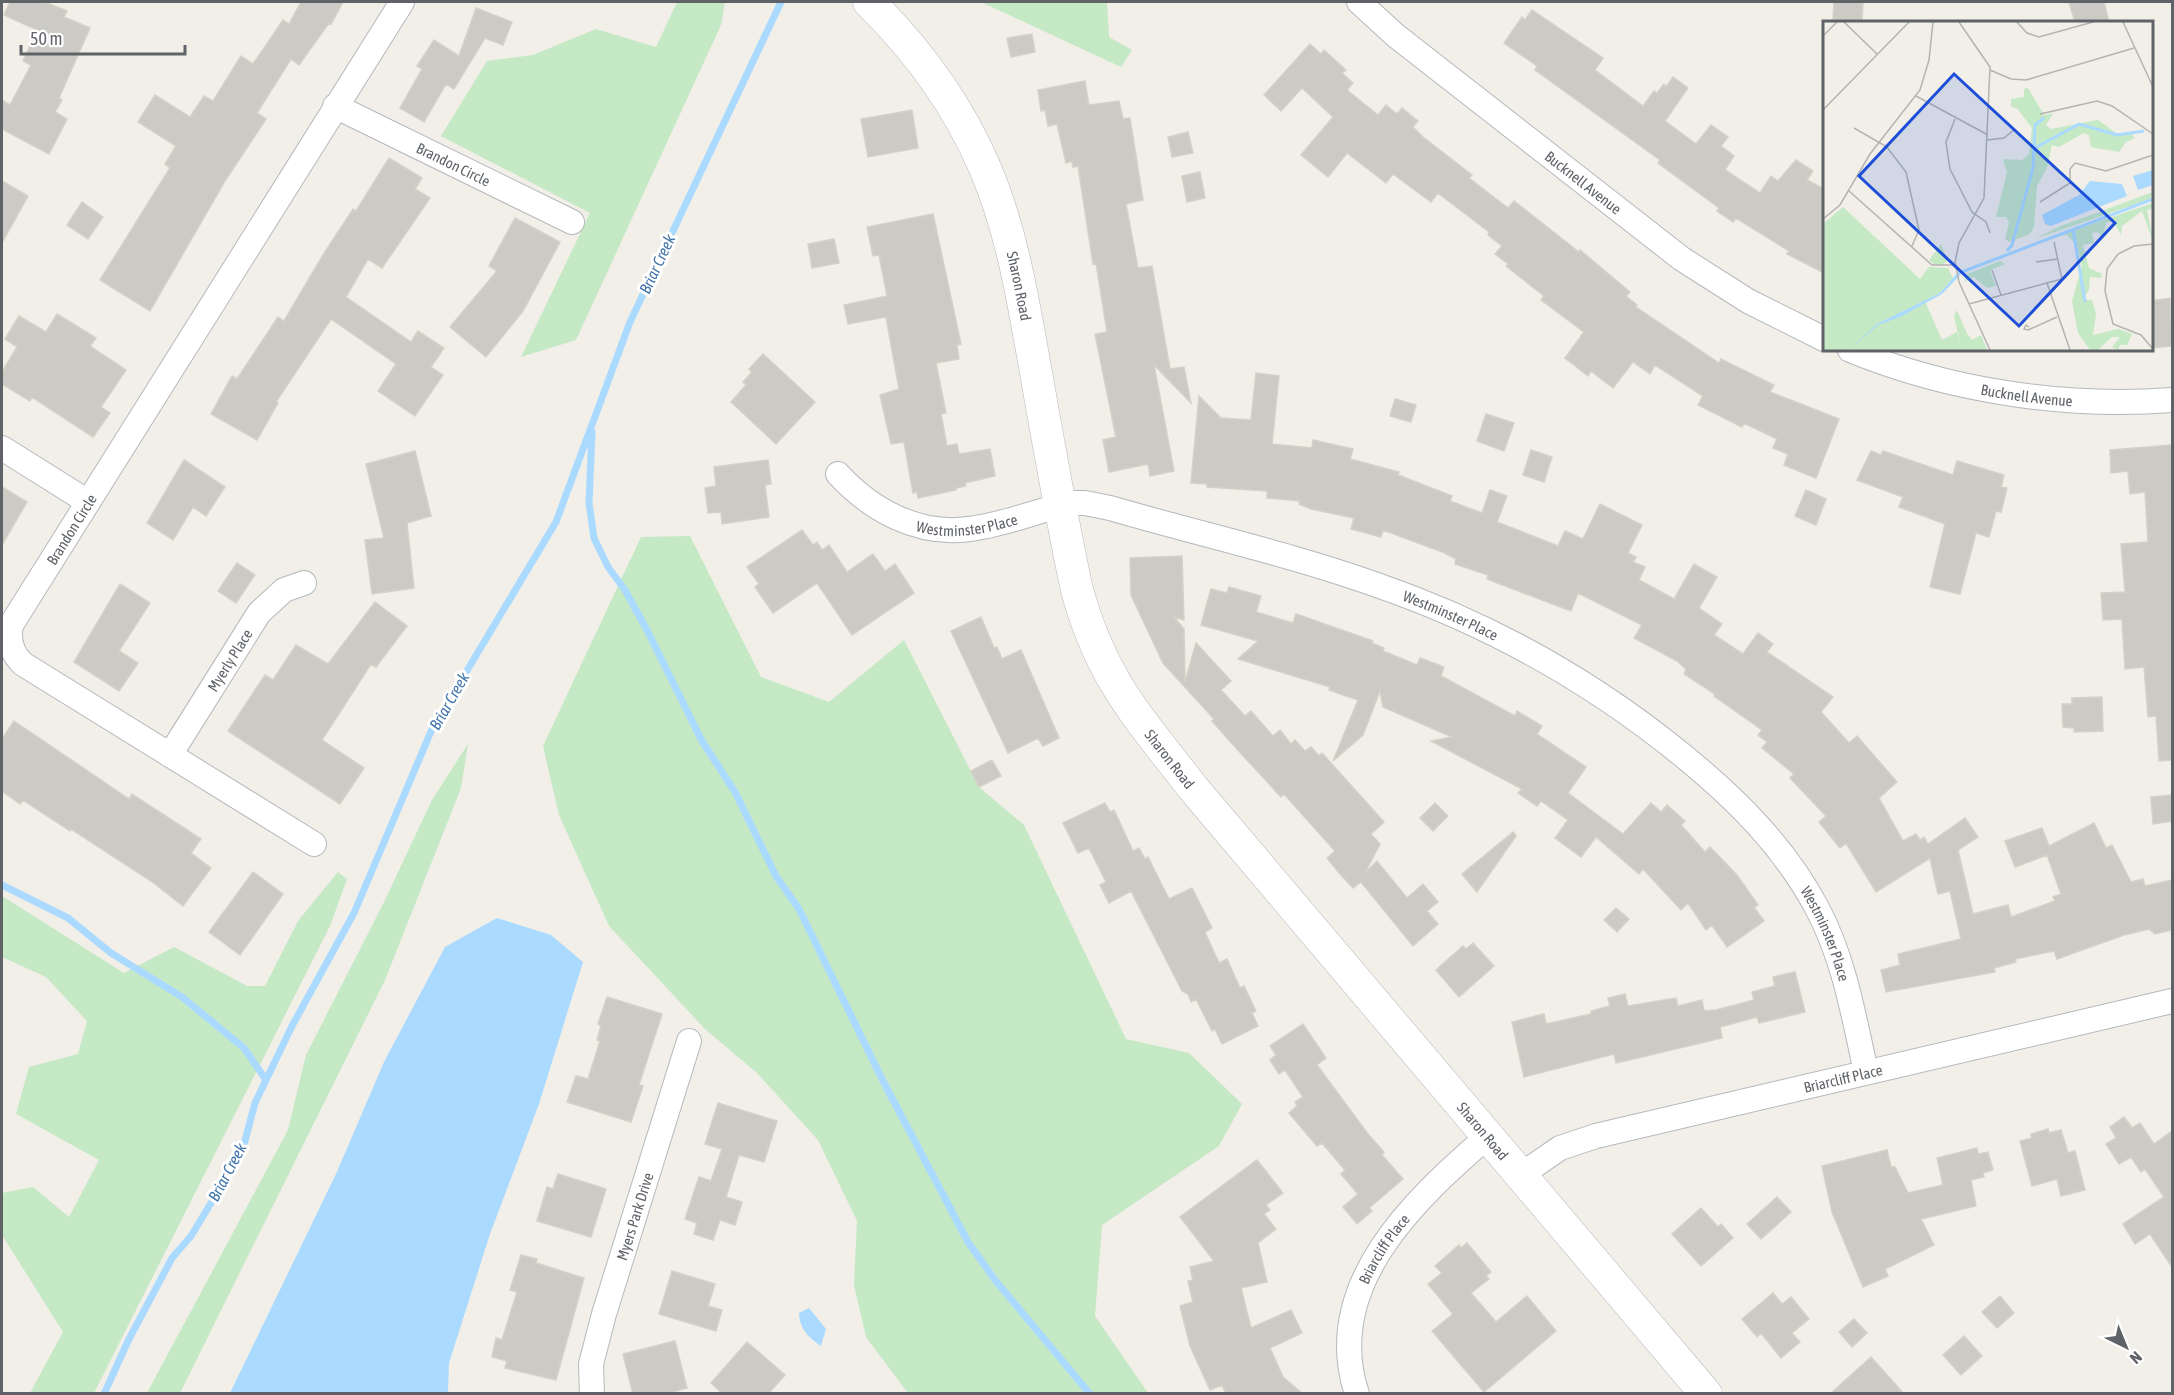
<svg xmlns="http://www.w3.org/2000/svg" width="2174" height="1395" viewBox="0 0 2174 1395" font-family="'Asap Condensed',sans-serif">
	<rect width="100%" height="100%" fill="#f1efe8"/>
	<path fill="#c5e8c5" d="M677 2H725L721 25 576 340 521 357 590 213 441 136 487 61 533 55 596 29 656 47Z
		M981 2H1107L1109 37 1132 50 1121 67Z
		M690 536 761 677 829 702 904 640 979 787 1024 825 1126 1039 1189 1053 1242 1104 1219 1146 1102 1225 1095 1316 1148 1393H908L866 1337 854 1285 857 1221 818 1140 757 1073 705 1029 609 926 559 815 543 746 641 537Z
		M468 744 461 788 385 980 180 1393H147L288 1130 306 1055 384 902 432 800Z
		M338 872 347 879 330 926 94 1393H30L63 1332 2 1235V1193L33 1187 69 1217 99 1160 16 1114 29 1067 78 1054 87 1021 46 977 2 957V896L124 973 174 947 247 986H265L298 921Z"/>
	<path fill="#aadaff" d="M497 918 551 935 583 962 539 1104 490 1234 449 1363 448 1393H230L336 1174 384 1062 445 947Z
		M809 1308 826 1329 821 1346C810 1338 800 1331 799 1313Z"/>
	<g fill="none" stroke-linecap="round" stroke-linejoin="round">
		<path stroke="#aadaff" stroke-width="7" d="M592 432 589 503 594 538 608 567 625 590 647 630 702 741 735 792 776 876 799 909 883 1081 968 1242 995 1280 1090 1394
			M2 885 68 918 111 953 182 997 244 1048 266 1080
			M104 1394 128 1341 172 1258 191 1236 242 1152 255 1103 292 1026 354 913 432 729 556 522 630 322 781 2"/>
	</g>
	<path fill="#cccac5" stroke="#d6d1c6" stroke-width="1.5" d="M10 2H44L67 11 64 17 90 28 59 98 62 100 55 112 67 119 49 154 2 129V100L10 105 31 65 23 61 37 30 4 15Z
		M301 2H343L331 24 329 23 299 65 291 59 257 113 266 119 225 181 150 311 100 280 170 168 165 164 176 146 138 122 155 95 190 117 204 96 213 101 241 56 253 64 283 20 289 24Z
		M1834 2H1863L1862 20 1833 19Z
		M2069 2H2104L2109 22H2075Z
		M476 8 512 22 503 45 485 38 454 89 446 84 424 122 400 108 422 69 417 66 434 40 459 56Z
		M1532 10 1603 58 1595 70 1643 106 1654 91 1657 93 1664 84 1666 87 1673 77 1688 88 1665 121 1696 144 1711 125 1728 137 1721 146 1734 156 1725 170 1760 193 1771 176 1778 181 1796 160 1813 171 1807 180 1824 189V273L1787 254 1789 251 1736 218 1733 222 1717 211 1719 208 1658 163 1660 160 1535 70 1537 66 1504 43 1522 17 1525 20Z
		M1032 34 1035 52 1011 57 1007 38Z
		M1310 44 1321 54 1324 50 1346 70 1342 73 1353 83 1347 90 1378 115 1386 105 1397 114 1402 108 1418 121 1413 127 1423 137 1472 175 1469 178 1508 208 1514 201 1579 252 1580 250 1630 292 1626 296 1637 305 1636 307 1719 363 1721 359 1774 385 1770 392 1839 419 1816 478 1784 465 1788 454 1773 448 1777 439 1744 423 1742 427 1698 405 1703 396 1655 365 1650 374 1633 362 1613 388 1591 371 1588 376 1565 358 1584 332 1541 300 1544 296 1506 266 1508 264 1495 254 1502 246 1488 235 1489 232 1438 193 1431 202 1393 174 1386 183 1347 153 1328 177 1301 155 1333 117 1302 88 1281 111 1264 95Z
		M1085 81 1089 105 1119 101 1123 119 1130 118 1143 200 1126 204 1138 268 1152 266 1170 369 1184 367 1191 403 1154 365 1174 471 1150 476 1148 464 1109 472 1103 440 1116 437 1095 334 1107 332 1096 263 1093 264 1078 166 1073 167 1072 161 1066 163 1057 124 1048 126 1045 110 1041 111 1038 90Z
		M912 110 918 148 868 157 861 119Z
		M1188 132 1193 153 1172 157 1168 137Z
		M389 158 422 178 415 189 430 198 382 268 368 259 346 297 411 342 418 331 444 348 431 367 443 375 415 416 378 391 396 364 331 319 276 402 278 403 257 440 211 414 232 376 237 379 278 317 284 321 323 255 353 209 356 211Z
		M1200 172 1205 198 1187 202 1182 176Z
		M2 181 28 196 2 243Z
		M82 202 103 217 88 239 67 225Z
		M933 214 961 344 957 345 959 359 936 363 946 413 941 414 947 446 957 444 959 454 990 449 995 476 965 483 966 486 956 488V490L918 498 917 492 913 493 904 442 891 444 880 395 899 389 886 317 848 324 844 305 887 296 879 255 873 256 867 227Z
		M515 218 560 242 523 311 486 357 450 327 497 271 489 266Z
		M834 239 839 263 812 268 808 244Z
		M2170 298 2172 346 2151 348V301Z
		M57 314 96 338 90 346 126 370 101 407 110 413 93 437 32 397 30 401 2 384V372L17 347 5 339 19 316 46 332Z
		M763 354 815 402 776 444 731 402 746 385 743 382 752 372 749 369Z
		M1256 373 1279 376 1272 444 1312 448 1313 440 1353 449 1350 459 1399 472 1398 475 1452 496 1450 501 1482 513 1490 490 1507 496 1497 522 1558 546 1565 531 1583 539 1600 504 1642 525 1628 553 1636 557 1633 562 1645 567 1639 580 1674 599 1694 564 1717 577 1699 608 1722 624 1714 635 1743 654 1758 633 1773 644 1767 652 1833 697 1821 712 1849 743 1857 736 1897 782 1879 798 1903 841 1916 834 1920 840 1924 837 1928 844 1965 818 1978 837 1958 850 1973 914 2008 905 2011 917 2055 901 2053 897 2061 894 2047 855 2015 867 2005 841 2042 828 2049 846 2094 823 2106 848 2112 845 2131 882 2143 879 2145 886 2172 880V930L2155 934 2149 929 2124 935 2057 959 2054 951 2015 959 2016 962 1994 968 1995 972 1886 992 1881 970 1900 965 1898 954 1961 939 1950 891 1938 894 1930 858 1876 892 1846 843 1840 848 1819 822 1826 816 1790 778 1794 774 1762 748 1767 742 1758 735 1762 730 1714 696 1715 694 1684 674 1686 669 1677 661 1634 638 1642 625 1578 593 1571 611 1487 579 1488 575 1455 564 1456 559 1445 553 1383 530 1381 537 1351 529 1354 518 1311 509 1299 504 1300 501 1267 498V491L1207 487V484L1191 483 1199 396 1221 418 1251 420Z
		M1395 399 1416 405 1411 422 1390 416Z
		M1486 414 1514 423 1504 451 1477 441Z
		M2172 445V760L2159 761 2156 716 2148 717 2144 667 2125 669 2122 619 2103 620 2101 593 2125 592 2121 544 2148 542 2145 492 2130 494 2128 471 2111 473 2110 450Z
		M1531 450 1552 457 1544 482 1523 475Z
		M415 451 431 516 407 523 414 588 372 594 365 540 384 538 366 464Z
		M1871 451 1881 455 1883 451 1953 475 1957 461 2004 475 2001 487 2007 488 2001 512 1996 511 1989 537 1976 533 1960 594 1930 587 1945 524 1899 507 1903 497 1857 480Z
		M184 460 225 487 206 516 193 507 173 540 147 523Z
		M768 460 771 484 765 485 769 517 722 524 721 512 708 513 705 488 716 486 714 467Z
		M2 487 27 502 2 545Z
		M1806 490 1826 499 1816 525 1795 516Z
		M802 530 813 545 817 542 822 550 829 545 847 572 873 554 885 571 895 564 914 593 852 635 817 583 773 613 755 587 759 584 747 567Z
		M1182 556 1184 620 1174 617 1184 629 1185 682 1196 643 1231 681 1221 690 1245 716 1251 711 1273 736 1280 730 1291 744 1295 740 1305 751 1311 747 1319 756 1322 753 1384 822 1371 834 1380 844 1365 873 1377 861 1407 898 1423 884 1438 902 1427 911 1438 924 1413 946 1361 882 1353 888 1340 874 1327 858 1335 851 1284 794 1281 797 1235 747 1212 721 1214 719 1163 663 1131 595 1130 558Z
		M237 563 255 575 236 603 218 591Z
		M120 584 150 603 119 651 138 663 119 691 74 662Z
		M1229 587 1261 596 1256 612 1293 623 1296 614 1373 641 1372 643 1384 648 1383 651 1417 665 1420 658 1444 667 1441 676 1515 716 1517 711 1542 726 1537 734 1586 767 1568 793 1623 834 1651 803 1661 812 1667 805 1685 821 1681 825 1705 852 1710 847 1737 875 1758 905 1754 907 1764 921 1727 947 1712 925 1706 930 1688 903 1681 910 1643 869 1639 874 1596 837 1581 857 1555 838 1568 820 1541 801 1537 806 1518 793 1522 789 1431 741 1452 737 1383 707 1380 691 1363 735 1333 761 1358 700 1329 690 1330 687 1238 659 1258 641 1201 625 1211 589 1227 593Z
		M375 602 407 626 376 667 371 664 322 740 364 768 340 804 228 731 265 675 273 680 296 645 328 664Z
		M981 617 994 648 997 647 1002 659 1021 650 1059 738 1043 746 1038 738 1008 753 951 631Z
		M2102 697 2103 731 2074 732V728L2063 727 2062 704H2072V698Z
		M14 721 129 799 132 794 201 839 191 853 211 868 183 906 151 881 71 829 70 831 23 800 20 804 2 791V739Z
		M992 760 1001 776 979 787 971 771Z
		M2172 795V821L2153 824 2151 797Z
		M1105 803 1110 812 1114 810 1133 851 1139 848 1145 859 1148 857 1169 899 1192 888 1212 928 1205 932 1219 963 1227 959 1240 988 1244 986 1256 1011 1252 1013 1258 1026 1222 1044 1215 1029 1212 1031 1196 999 1191 1002 1188 994 1182 991 1131 891 1109 903 1100 885 1106 882 1089 848 1078 853 1063 823Z
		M1435 803 1448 816 1433 831 1420 818Z
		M1513 832 1516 836 1477 892 1462 874Z
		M253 872 283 894 240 955 209 932Z
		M1616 908 1629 919 1617 932 1604 920Z
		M1473 943 1494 966 1459 997 1436 970 1463 946 1466 949Z
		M1795 972 1805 1012 1759 1023 1757 1017 1720 1027 1722 1038 1671 1050 1616 1063 1614 1054 1524 1077 1512 1022 1544 1014 1546 1024 1591 1014V1011L1610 1006 1608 998 1625 994 1628 1006 1676 998 1678 1006 1702 1000 1704 1011 1716 1010 1754 1000 1752 992 1775 986 1773 977Z
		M607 997 662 1014 639 1085 643 1086 631 1122 567 1102 576 1076 588 1079 600 1041 597 1040 601 1026 598 1024Z
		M1303 1024 1326 1058 1317 1065 1368 1134 1384 1152 1382 1155 1403 1179 1369 1208 1372 1211 1357 1224 1343 1207 1358 1194 1341 1174 1345 1170 1322 1143 1317 1146 1289 1113 1297 1106 1295 1102 1303 1097 1285 1070 1279 1074 1270 1060 1276 1055 1270 1046Z
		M718 1103 777 1121 764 1162 739 1155 726 1197 742 1202 735 1225 720 1220 713 1240 694 1234 697 1223 685 1219 699 1177 711 1181 722 1149 705 1144Z
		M2124 1117 2132 1128 2140 1123 2154 1144 2172 1131V1267L2150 1234 2135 1244 2123 1224 2164 1197 2145 1169 2141 1172 2131 1157 2119 1164 2106 1144 2116 1138 2110 1127Z
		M2048 1129 2049 1133 2061 1130 2068 1153 2075 1151 2085 1190 2061 1196 2057 1179 2032 1186 2020 1141 2032 1138 2031 1134Z
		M1977 1148 1978 1154 1988 1152 1993 1170 1983 1173 1984 1177 1971 1180 1976 1206 1921 1219 1934 1245 1885 1269 1888 1276 1863 1287 1832 1212 1822 1166 1887 1150 1891 1167H1895L1908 1193 1943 1185 1937 1158Z
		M1257 1160 1283 1193 1266 1205 1270 1210 1264 1214 1276 1229 1258 1243 1267 1282 1241 1288 1251 1328 1291 1310 1302 1333 1270 1348 1283 1377 1303 1394H1226L1222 1385 1210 1390 1190 1346 1180 1306 1193 1302 1188 1281 1193 1280 1190 1267 1214 1261 1180 1217Z
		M558 1174 606 1189 591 1237 537 1221 547 1187 553 1189Z
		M1777 1197 1791 1212 1761 1239 1747 1224Z
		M1701 1208 1718 1227 1721 1224 1733 1238 1701 1266 1672 1234Z
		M1467 1243 1491 1272 1486 1276 1489 1279 1471 1293 1496 1322 1527 1296 1556 1331 1484 1392 1432 1331 1453 1314 1428 1284 1442 1273 1435 1266 1459 1245 1461 1248Z
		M521 1255 537 1259 536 1263 584 1278 556 1380 505 1368 507 1361 492 1357 496 1338 502 1340 517 1292 510 1290Z
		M672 1271 715 1284 708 1306 722 1310 716 1331 659 1314Z
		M1773 1293 1782 1304 1791 1297 1809 1319 1792 1333 1800 1342 1781 1358 1761 1333 1757 1337 1742 1319Z
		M2000 1296 2014 1313 1997 1328 1982 1312Z
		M1854 1319 1867 1333 1852 1347 1839 1332Z
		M1964 1336 1982 1356 1961 1375 1943 1355Z
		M675 1341 687 1388 665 1394H633L623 1354Z
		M747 1342 785 1375 768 1394H723L711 1383Z
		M1871 1357 1904 1394H1830Z"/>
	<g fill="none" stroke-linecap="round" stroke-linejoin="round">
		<g stroke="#b5b8bc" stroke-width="26">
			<g id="minor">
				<path id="s1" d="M1359 2 1395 35 1682 259 1748 301 1824 339"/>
				<path id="s2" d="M335 106 572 222"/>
				<path id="s3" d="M1850 350C1950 391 2065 408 2172 400"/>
				<path d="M2 448 88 502"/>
				<path id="s4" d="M838 474C871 510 918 536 969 529 1004 525 1038 510 1072 503H1085L1110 508C1199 534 1290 554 1377 585 1487 623 1591 681 1681 754 1735 798 1784 846 1817 908 1844 958 1854 1017 1866 1072"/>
				<path id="s5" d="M170 755 259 613 284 590 304 583"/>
				<path id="s6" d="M314 844 23 664C12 654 8 640 11 625L402 2"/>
				<path id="s7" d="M1521 1175 1560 1148 1596 1136 2172 1001"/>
				<path id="s8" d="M592 1394 591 1364 604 1314 689 1041"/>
				<path id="s9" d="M1357 1394C1321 1286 1414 1200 1488 1136"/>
			</g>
		</g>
		<g stroke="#b5b8bc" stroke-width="33">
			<g id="tertiary">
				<path id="s10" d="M869 2C918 50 958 105 985 168 1012 231 1023 300 1035 367 1048 441 1061 516 1077 590 1101 679 1139 718 1193 788L1706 1394"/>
			</g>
		</g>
		<use href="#minor" stroke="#fff" stroke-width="24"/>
		<use href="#tertiary" stroke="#fff" stroke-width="32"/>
	</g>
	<g text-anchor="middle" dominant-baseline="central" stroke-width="6" stroke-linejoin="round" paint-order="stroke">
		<g font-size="15" fill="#5f6368" stroke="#fff">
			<text stroke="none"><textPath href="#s2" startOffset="132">Brandon Circle</textPath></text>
			<text stroke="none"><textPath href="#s1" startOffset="288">Bucknell Avenue</textPath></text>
			<text stroke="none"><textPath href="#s10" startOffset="327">Sharon Road</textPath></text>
			<text stroke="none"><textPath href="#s3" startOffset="183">Bucknell Avenue</textPath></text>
			<text stroke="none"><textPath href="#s4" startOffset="146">Westminster Place</textPath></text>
			<text stroke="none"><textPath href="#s6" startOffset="498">Brandon Circle</textPath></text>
			<text stroke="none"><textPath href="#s4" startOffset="650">Westminster Place</textPath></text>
			<text stroke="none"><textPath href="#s5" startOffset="112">Myerly Place</textPath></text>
			<text stroke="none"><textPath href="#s10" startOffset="831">Sharon Road</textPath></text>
			<text stroke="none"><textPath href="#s4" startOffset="1154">Westminster Place</textPath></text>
			<text stroke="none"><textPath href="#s7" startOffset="339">Briarcliff Place</textPath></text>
			<text stroke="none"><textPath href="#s10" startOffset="1317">Sharon Road</textPath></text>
			<text stroke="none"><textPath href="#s8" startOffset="184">Myers Park Drive</textPath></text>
			<text stroke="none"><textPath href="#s9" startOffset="154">Briarcliff Place</textPath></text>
		</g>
		<g font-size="16" font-style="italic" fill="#4174aa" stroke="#fff">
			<text transform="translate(657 264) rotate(-65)">Briar Creek</text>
			<text transform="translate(449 701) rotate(-60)">Briar Creek</text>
			<text transform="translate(227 1172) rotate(-62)">Briar Creek</text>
		</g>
	</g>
	<g transform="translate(1823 21)">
		<rect width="330" height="330" fill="#f1efe8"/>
		<path d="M205 67 221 94 230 92 223 104 228 108 275 99 293 112H308L312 117 303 121 296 131 268 126 266 114 261 112 236 126 229 124 224 147 214 165 211 206 207 213 186 221 182 218 186 202 183 196H173L184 151 180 138 199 139 206 133 209 107 194 87 188 86V78L201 76V68ZM330 171 327 178 212 218 235 206ZM330 182V187L324 189 330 220 319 190 299 205 298 214 290 200 283 202 280 216 274 211 269 212 271 222 260 224 266 247 279 253 278 257 267 256 266 269 259 279H269L273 293 270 314 295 308 309 313 304 324H297L295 329 289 326 297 316H289L275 329H267L255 312 249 280 259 245 254 225 244 214 231 216ZM20 186 97 258 106 246 125 247 130 257 113 276 102 280 119 319 134 311 138 325 131 295 134 289 144 313 149 319 158 314 164 329H0V203ZM118 223 124 239 120 244 111 243 106 239ZM177 240 182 243 167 249 173 265 164 267 151 256 141 261 144 253Z" fill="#c5e8c5"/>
		<path d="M330 149V164L315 169 310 155ZM267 160 299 163 304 175 228 205 222 203 219 194 256 174ZM136 250 137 254 119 273 77 296 55 304 26 329 54 303 117 272Z" fill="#aadaff"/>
		<path fill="none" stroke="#aadaff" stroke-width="3" d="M212 127 256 103 294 114 321 110M250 208 262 281M184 230 189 224 210 147 212 104 221 97M136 252 330 178"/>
		<path fill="none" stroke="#b3b3b1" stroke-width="1.5" d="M21 1 54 33M136 1 167 46 161 177 136 222 132 241 136 261 167 329M194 1 204 12 216 16 270 1M300 1 330 66M0 15 14 1M167 49 188 58 203 59 311 27M93 75 165 114M0 89 86 1M217 93 274 80 289 85 330 113M132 98 123 121 127 148 149 191 163 201 167 212M31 107 64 126 83 151 96 209 89 225M164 119 181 117 192 108M26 170 109 244H132M217 181 247 162V148L252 142 283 150 330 134M0 198 17 184 47 133 97 69 106 39 110 1M330 223 311 225 295 233 284 248 282 270 290 303 318 314 330 328M213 241 235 238M169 249 178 274M224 262 247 329M146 283 239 258 231 221M206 306 203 304 201 308 205 309 234 296"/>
		<path fill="#1d4ed8" fill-opacity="0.15" stroke="#1d4ed8" stroke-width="3" d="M131 53 292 202 196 305 36 155Z"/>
		<rect width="330" height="330" fill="none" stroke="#5f6368" stroke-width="3"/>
	</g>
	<rect width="2174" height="1395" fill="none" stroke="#5f6368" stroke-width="6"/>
	<g transform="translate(2126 1347) rotate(137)" stroke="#ffffff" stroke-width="4.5" paint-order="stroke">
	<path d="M0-4.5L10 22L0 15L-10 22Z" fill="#5f6368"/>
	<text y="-9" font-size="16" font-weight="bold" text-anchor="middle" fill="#5f6368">N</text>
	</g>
	<path d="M21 45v9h164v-9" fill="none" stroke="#5f6368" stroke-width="3"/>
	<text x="30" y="45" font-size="18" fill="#5f6368" stroke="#ffffff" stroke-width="4.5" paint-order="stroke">50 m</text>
</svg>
